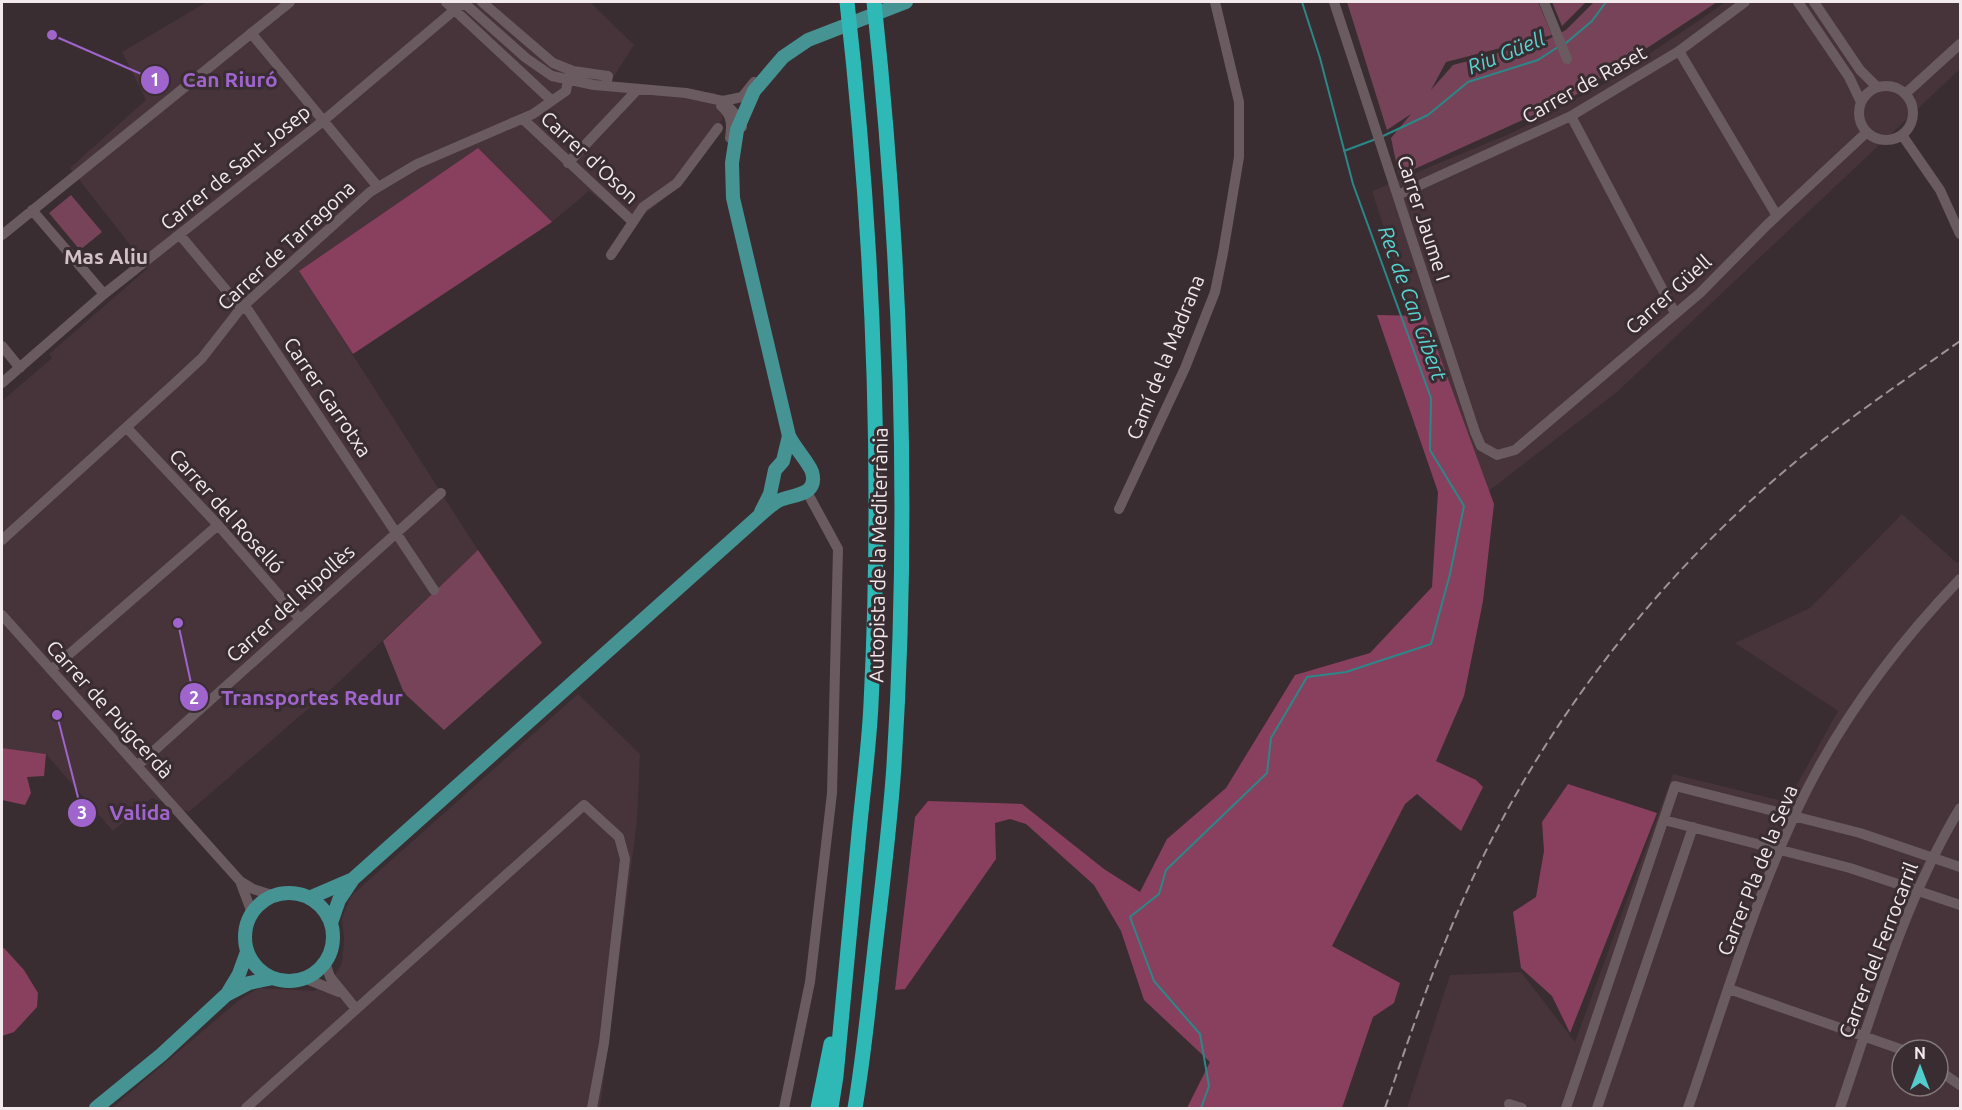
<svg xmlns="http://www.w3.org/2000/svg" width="1962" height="1110" viewBox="0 0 1962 1110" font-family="Ubuntu,sans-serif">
	<rect width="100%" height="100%" fill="#392d31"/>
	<path fill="#47333a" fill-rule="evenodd" d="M207 2H590L634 45 611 81 715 93 723 118 673 191 632 225 589 191 552 222 478 148 299 271 478 550 339 682 189 812 152 798 113 831 46 754 2 748V401L52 358 49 354 148 268 70 168 146 100 122 52Z
		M1726 2H1960V69L1617 392 1473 503 1372 191 1516 131 1609 81Z
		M1902 514 1957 563 1960 561V1108H1407L1450 975 1521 972 1575 1042 1673 774 1787 802 1838 711 1735 643 1810 608ZM1902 1050H1938V1086H1902Z
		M578 694 640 754 637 821 600 1108H112L238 1001 259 988 314 991 338 971 342 962 344 939 342 918 351 896Z"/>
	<path fill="#774358" d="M1347 2H1538L1552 35 1446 62 1431 90 1453 65 1547 40 1566 30 1594 2H1717L1571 98 1399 176 1391 138 1411 114 1387 130Z
		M1552 2H1586L1562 26Z
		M71 195 102 232 80 250 49 213Z
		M478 550 542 643 444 730 404 693 383 641Z"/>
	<path fill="#893f5e" d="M478 148 552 222 353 354 299 271Z
		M1377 315 1425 316 1494 504 1483 601 1464 696 1436 761 1476 780 1483 787 1461 831 1417 794 1405 804 1332 946 1400 983 1394 1003 1373 1017 1342 1108H1187L1210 1062 1144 1000 1121 931 1094 885 1026 824 1010 819 995 823 996 859 905 989 895 990 915 817 928 801 1022 804 1104 869 1140 892 1167 839 1226 788 1295 675 1370 653 1432 587 1438 492Z
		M2 748 46 754 44 776 27 777 31 793 25 805 2 800Z
		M1568 784 1657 813 1570 1033 1552 996 1521 968 1513 912 1536 897 1544 851 1542 822Z
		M4 948 24 970 38 993 37 1007 14 1032 2 1036V949Z"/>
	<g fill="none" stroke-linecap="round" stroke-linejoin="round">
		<path stroke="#2a8988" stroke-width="2" d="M1566 43 1592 21 1606 2
			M1381 137 1428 115 1468 82 1538 60 1558 47
			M1344 151 1376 139
			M1201 1108 1209 1086 1200 1034 1154 981 1130 917 1159 894 1166 870 1267 773 1271 738 1307 677 1346 672 1431 644 1450 574 1464 506 1430 450 1431 398 1353 184 1320 58 1302 2"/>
		<path stroke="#695b60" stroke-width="10" d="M446 2 551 100
			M463 2 526 58 552 76 594 85 686 93 723 101 740 119 742 127
			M482 2 553 63 573 71 608 76 606 86
			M1334 2 1475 432 1481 446 1497 455 1515 450 1700 293 1767 225 1867 132
			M1544 2 1567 59
			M1798 2 1849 77 1861 102
			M1814 2 1860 70 1877 87
			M251 33 378 187
			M1679 51 1777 216
			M1859 113a27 27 0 1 1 54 0a27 27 0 1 1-54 0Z
			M1905 94 1960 44
			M723 101 742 97 754 82
			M721 106C732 115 732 125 730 138
			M1571 116 1675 313
			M523 119 632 221
			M1902 135 1940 190 1960 234
			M568 163 638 89
			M1398 195 1571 116 1679 51 1745 2
			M32 210 104 294
			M2 235 290 2
			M180 235 241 308 248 310 434 590
			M611 255 643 207 677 183 718 128
			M2 346 20 368
			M2 383 104 294 323 121 464 2
			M127 428 218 525 299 618
			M1119 509 1185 368 1215 292 1223 253 1239 157V102L1215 2
			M2 540 174 384 202 358 241 308 370 192 417 164 533 114 566 91 570 70
			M2 615 240 881 253 889 275 896
			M51 670 218 525
			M137 766 441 493
			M1664 820 1850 868 1960 905
			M240 881 252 913
			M325 962 330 977 356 1009
			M304 978 339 992
			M1729 989 1903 1050
			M1938 1070 1960 1085
			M1509 1104 1522 1108
			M246 1108 584 805 619 837 625 859 604 1043 592 1108
			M784 1108 810 982 832 793 838 549 807 492
			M1566 1108 1675 786 1860 833 1960 867
			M1597 1108 1693 827
			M1688 1108C1721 1013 1750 913 1792 821 1832 731 1893 649 1960 579
			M1840 1108C1875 1006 1904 901 1960 808"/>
		<path stroke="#469394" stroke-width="14" d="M761 512 770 494 775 470 783 461 789 436
			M245 937a44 44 0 1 1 88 0a44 44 0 1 1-88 0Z
			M309 898 351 880
			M331 923 339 900 353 879 759 516C765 511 771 505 778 501 791 494 819 497 812 472 809 463 794 447 789 436L733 198 732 163 737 130 754 91 783 57 808 40 906 2
			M227 994 239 974 247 952
			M96 1108 161 1055 226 995 249 983 273 978"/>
		<path stroke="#2eb9b7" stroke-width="15" d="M818 1108 831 1044
			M831 1108 836 1076C844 995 852 914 859 833 863 790 869 747 871 704 883 470 873 234 847 2
			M855 1108C864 1055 869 1001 875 948 882 887 890 826 894 765 910 511 901 254 874 2"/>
		<path stroke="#9e9497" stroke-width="2" stroke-dasharray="9 4.5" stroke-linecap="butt" d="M1385 1108C1413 1026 1441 944 1479 865 1555 707 1669 564 1805 454 1854 414 1908 378 1960 341"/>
	</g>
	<g text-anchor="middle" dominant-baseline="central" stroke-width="6" stroke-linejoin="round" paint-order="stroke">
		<g font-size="20" fill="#f3eaed" stroke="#392d31">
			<text transform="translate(1584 84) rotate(-29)">Carrer de Raset</text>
			<text transform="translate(590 157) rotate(43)">Carrer d'Oson</text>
			<text transform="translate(235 167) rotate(-39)">Carrer de Sant Josep</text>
			<text transform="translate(1424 218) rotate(72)">Carrer Jaume I</text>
			<text transform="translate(286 245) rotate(-43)">Carrer de Tarragona</text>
			<text transform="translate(1668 294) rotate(-42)">Carrer Güell</text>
			<text transform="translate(1165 357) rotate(-68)">Camí de la Madrana</text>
			<text transform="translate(328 397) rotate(56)">Carrer Garrotxa</text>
			<text transform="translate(227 511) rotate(48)">Carrer del Roselló</text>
			<text transform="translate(878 555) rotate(-89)">Autopista de la Mediterrània</text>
			<text transform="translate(290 603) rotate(-42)">Carrer del Ripollès</text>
			<text transform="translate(110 709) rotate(48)">Carrer de Puigcerdà</text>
			<text transform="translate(1757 870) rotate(-68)">Carrer Pla de la Seva</text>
			<text transform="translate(1878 950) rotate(-69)">Carrer del Ferrocarril</text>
		</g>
		<g font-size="21" font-style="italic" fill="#58d4d2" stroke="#392d31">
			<text transform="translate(1506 52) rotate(-22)">Riu Güell</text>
			<text transform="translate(1413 303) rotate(70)">Rec de Can Gibert</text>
		</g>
		<g font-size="21" font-weight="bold" fill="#d2c1c7" stroke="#392d31">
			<text x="106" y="256">Mas Aliu</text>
		</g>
	</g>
	<path fill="none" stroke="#9f65cd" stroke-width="2" d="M52 35L155 80M178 623L194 697M57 715L82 813"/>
	<g fill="#9f65cd" stroke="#392d31" stroke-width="2">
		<circle cx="52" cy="35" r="6"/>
		<circle cx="178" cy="623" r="6"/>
		<circle cx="57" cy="715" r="6"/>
		<circle cx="155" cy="80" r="15"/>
		<circle cx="194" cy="697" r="15"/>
		<circle cx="82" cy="813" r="15"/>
	</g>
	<g font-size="18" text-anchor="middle" font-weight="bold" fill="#fff">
		<text x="155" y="86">1</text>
		<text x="194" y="704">2</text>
		<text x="82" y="819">3</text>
	</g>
	<g font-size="21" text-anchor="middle" font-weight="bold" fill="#9f65cd" stroke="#392d31" stroke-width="6" stroke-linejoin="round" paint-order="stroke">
		<text x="230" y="87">Can Riuró</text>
		<text x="312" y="705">Transportes Redur</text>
		<text x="140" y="820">Valida</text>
	</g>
	<rect width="1962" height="1110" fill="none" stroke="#f3eaed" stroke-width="6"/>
	<g transform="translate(1920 1068)"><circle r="28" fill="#392d31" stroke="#83797c" stroke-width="1.5"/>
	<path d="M0-4.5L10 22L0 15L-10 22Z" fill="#53cdcb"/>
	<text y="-9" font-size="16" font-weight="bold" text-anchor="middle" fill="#f3eaed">N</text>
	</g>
</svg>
